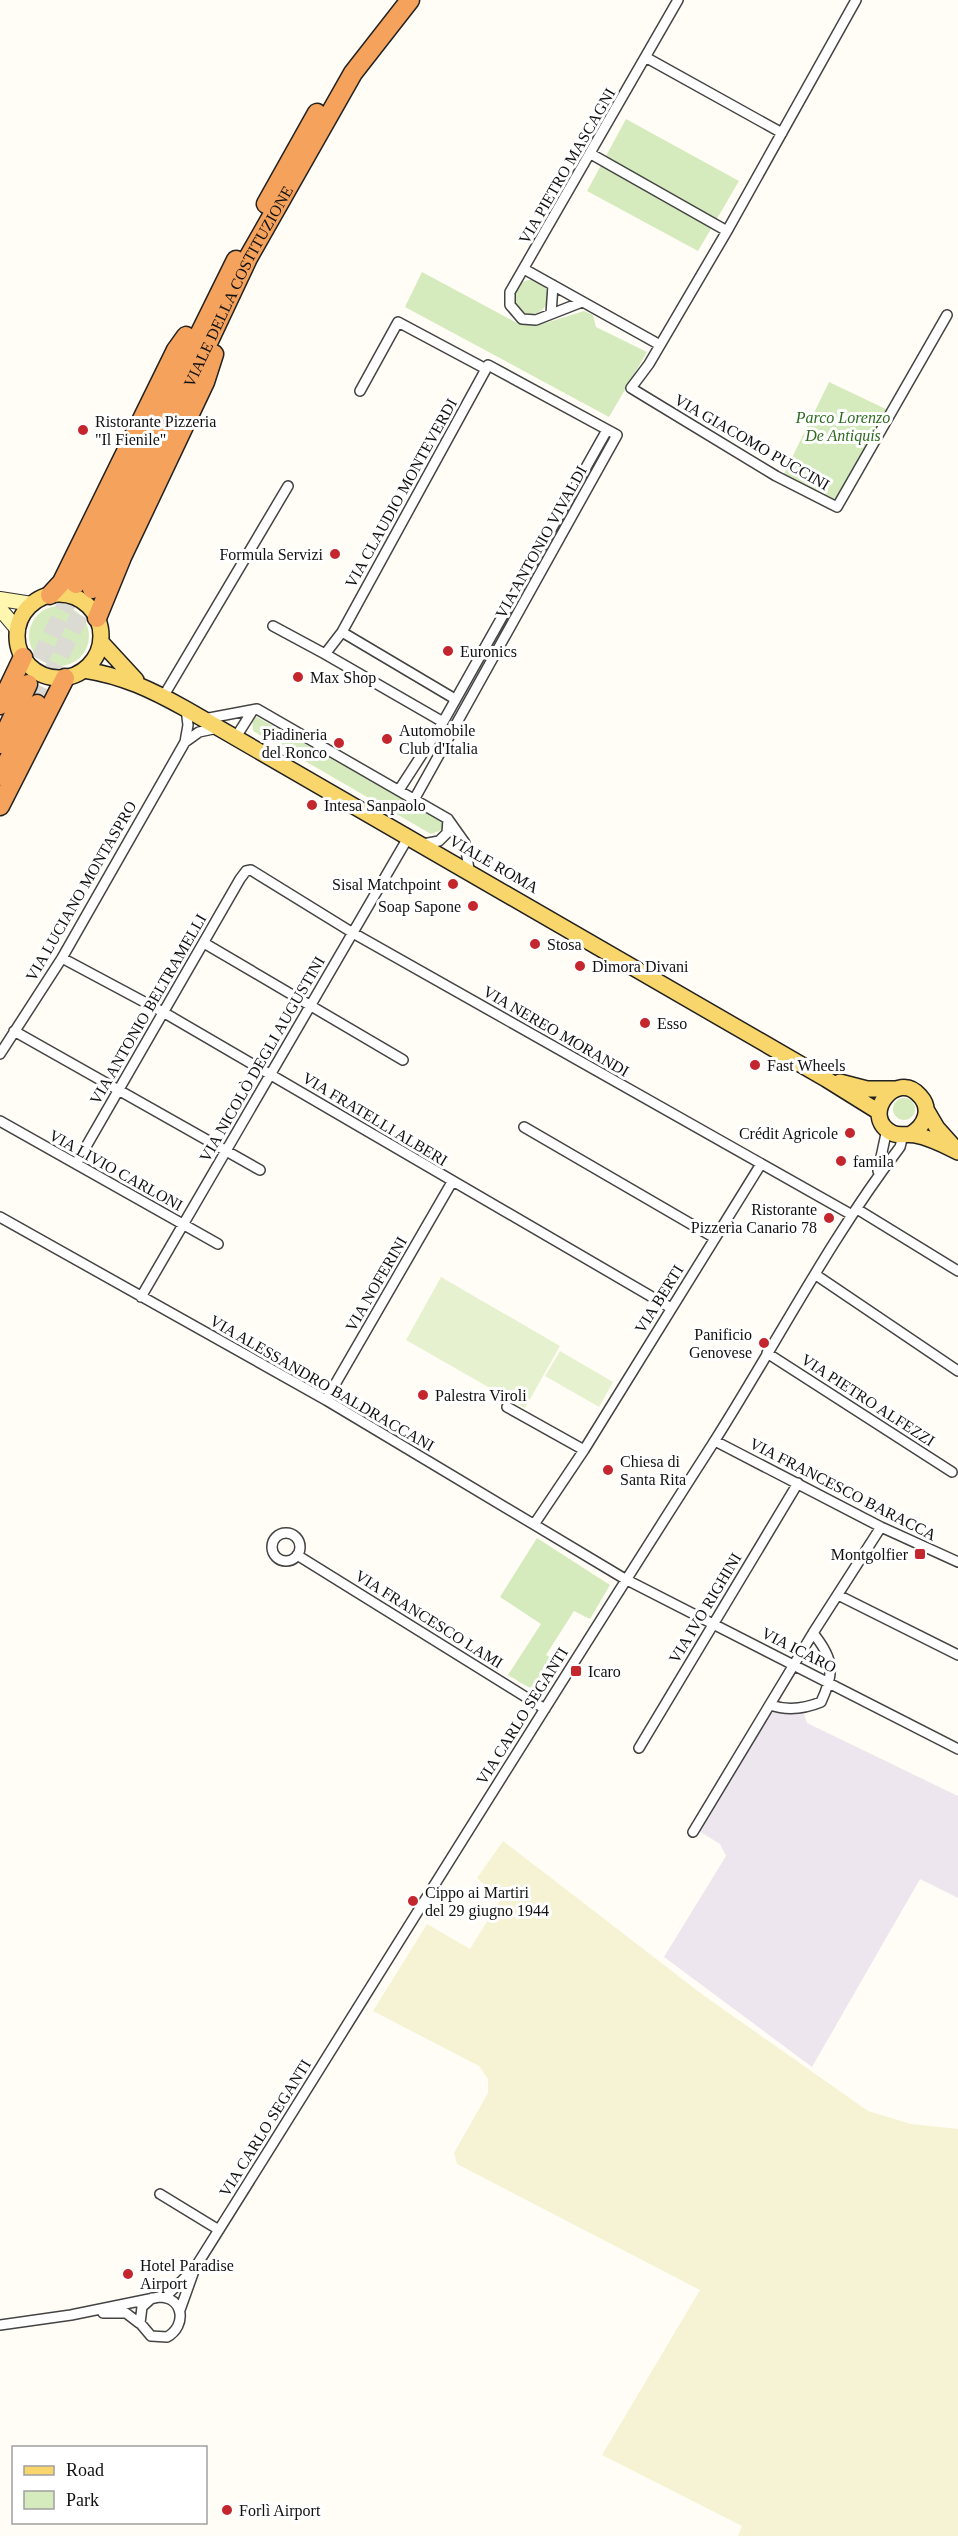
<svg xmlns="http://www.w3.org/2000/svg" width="958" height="2536" viewBox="0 0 958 2536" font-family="'Times New Roman',serif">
	<rect width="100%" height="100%" fill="#fffdf5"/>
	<path fill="#eee6ef" d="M803 1711 807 1723 958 1796V1898L920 1879 812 2067 664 1957 726 1856 720 1844 697 1830 771 1713Z"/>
	<path fill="#f6f3d4" d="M503 1841 703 1995 868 2111 911 2124 958 2129V2536H738L742 2526 602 2455 700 2290 457 2164 454 2153 488 2093V2079L479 2066 373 2011 427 1924 470 1949 501 1899 477 1878Z"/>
	<path fill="#d5ebbd" d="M626 119 739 181 698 251 587 191Z
		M422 272 519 324 536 326 584 311 593 315 596 327 647 352 609 417 405 307Z
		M514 297a17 17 0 1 1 34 0a17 17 0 1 1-34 0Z
		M829 382 890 411 836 501 784 474Z
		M29 636a30 30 0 1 1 60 0a30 30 0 1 1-60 0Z
		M257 717 438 819 442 823V830L431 834 253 731 252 720Z
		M893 1109a11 11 0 1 1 22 0a11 11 0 1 1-22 0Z
		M537 1538 610 1585 590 1619 574 1611 546 1655 562 1664C539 1699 542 1695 508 1675L541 1624 500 1597Z"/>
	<path fill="#e6f2cf" d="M441 1277 560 1346 525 1408 406 1340Z
		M560 1351 613 1382 599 1407 545 1376Z"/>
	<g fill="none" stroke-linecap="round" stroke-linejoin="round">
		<path stroke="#dbdad3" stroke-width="18" stroke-dasharray="18 9" stroke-linecap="butt" d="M28 684 76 584
			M37 704 92 589"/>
		<g stroke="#444" stroke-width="12">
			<path id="street" d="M856 0 727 231 649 364 631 388 776 476 837 507 947 315
				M647 58 782 133
				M591 154 727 231
				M524 269 660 345
				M582 302 536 320 522 319 510 305V292L678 0
				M551 314 553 285
				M360 391 398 322 486 369 488 365 617 435 415 798
				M273 626 325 654
				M342 632 455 699
				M163 697 288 486
				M204 719 257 709 448 819 465 843 469 870
				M443 722 325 654 342 632 486 369
				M236 737 253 710
				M185 742 199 732 218 728
				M399 790 443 722 607 430
				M423 844 439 841 447 833 448 819
				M204 943 403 1060
				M62 958 163 1012 671 1308
				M14 1031 260 1170
				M0 1054 62 958 185 742 188 725 186 709
				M0 1121 218 1244
				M524 1127 715 1238
				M76 1164 240 879 246 871 251 870 353 933 852 1215
				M878 1171 887 1129
				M857 1209 958 1271
				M0 1217 326 1400 625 1579 958 1749
				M816 1275 958 1371
				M141 1297 409 836
				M767 1353 952 1472
				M326 1400 452 1182
				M507 1407 584 1450
				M715 1441 881 1527 958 1562
				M535 1523 584 1450 761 1164
				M272 1547a14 14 0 1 1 28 0a14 14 0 1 1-28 0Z
				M297 1555 545 1709
				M838 1595 958 1655
				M770 1705C788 1711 804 1709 821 1702 835 1672 834 1659 813 1633
				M639 1748 798 1483
				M693 1832 813 1633 881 1527
				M160 2194 219 2230
				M165 2297 193 2270
				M180 2310 195 2268C367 1994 537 1718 712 1445 775 1346 829 1240 900 1147L903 1135
				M103 2313H126L139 2323
				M0 2325 71 2315 159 2297C184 2297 187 2326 167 2337L151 2336 140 2323 142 2307 152 2298"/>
		</g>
		<g stroke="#333" stroke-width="16">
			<path id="secondary" d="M0 599 32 604
				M0 609 17 629"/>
		</g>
		<g stroke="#222" stroke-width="18">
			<path id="primary" d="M17 636a42 42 0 1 1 84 0a42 42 0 1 1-84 0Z
				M101 642 136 680
				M84 670C123 676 152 690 186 709L826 1079 879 1112
				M840 1082 867 1089H896
				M927 1111 937 1128 953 1146
				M911 1134C925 1126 932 1109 920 1096 897 1068 859 1116 892 1133 900 1137 907 1133 915 1135 931 1138 944 1145 958 1152"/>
		</g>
		<g stroke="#222" stroke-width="21">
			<g id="highway">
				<path d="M266 204 317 113"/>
				<path d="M76 584 236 260"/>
				<path id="s1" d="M92 589 248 258 353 73 410 0"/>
				<path d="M50 595 62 582 176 350 186 336"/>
				<path d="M97 618 122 557 205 382 214 354"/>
				<path d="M0 705 23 657"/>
				<path d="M0 744 28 684"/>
				<path d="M0 776 37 704"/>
				<path d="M0 806 65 678"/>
			</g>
		</g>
		<use href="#street" stroke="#fff" stroke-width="9"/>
		<use href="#secondary" stroke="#fff6b0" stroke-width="14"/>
		<use href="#primary" stroke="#f9d66b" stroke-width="15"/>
		<use href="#highway" stroke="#f5a25d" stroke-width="18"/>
	</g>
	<g fill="#c4262e" stroke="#fff" stroke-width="2">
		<circle cx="83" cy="430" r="6"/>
		<circle cx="335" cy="554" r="6"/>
		<circle cx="448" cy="651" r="6"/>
		<circle cx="298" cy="677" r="6"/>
		<circle cx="387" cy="739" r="6"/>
		<circle cx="339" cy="743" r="6"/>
		<circle cx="312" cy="805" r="6"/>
		<circle cx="453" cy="884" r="6"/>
		<circle cx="473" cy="906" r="6"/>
		<circle cx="535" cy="944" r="6"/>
		<circle cx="580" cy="966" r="6"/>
		<circle cx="645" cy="1023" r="6"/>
		<circle cx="755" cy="1065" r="6"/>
		<circle cx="850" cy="1133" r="6"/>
		<circle cx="841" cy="1161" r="6"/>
		<circle cx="829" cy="1218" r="6"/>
		<circle cx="764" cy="1343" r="6"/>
		<circle cx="423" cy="1395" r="6"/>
		<circle cx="608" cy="1470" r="6"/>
		<rect x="914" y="1548" width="12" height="12" rx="3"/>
		<rect x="570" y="1665" width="12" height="12" rx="3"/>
		<circle cx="413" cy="1901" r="6"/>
		<circle cx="128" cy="2274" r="6"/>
		<circle cx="227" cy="2510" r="6"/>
	</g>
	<g text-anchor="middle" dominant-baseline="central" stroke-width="6" stroke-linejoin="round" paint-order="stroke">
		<g font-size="16" fill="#111" stroke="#fff">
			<text transform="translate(567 166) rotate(-60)">VIA PIETRO MASCAGNI</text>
			<text stroke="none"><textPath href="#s1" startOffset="336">VIALE DELLA COSTITUZIONE</textPath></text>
			<text transform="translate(752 442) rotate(30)">VIA GIACOMO PUCCINI</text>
			<text transform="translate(401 493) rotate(-61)">VIA CLAUDIO MONTEVERDI</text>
			<text transform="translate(541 542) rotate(-61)">VIA ANTONIO VIVALDI</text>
			<text transform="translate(494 864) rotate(30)">VIALE ROMA</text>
			<text transform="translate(81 891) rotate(-60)">VIA LUCIANO MONTASPRO</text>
			<text transform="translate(148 1009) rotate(-60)">VIA ANTONIO BELTRAMELLI</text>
			<text transform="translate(556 1031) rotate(30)">VIA NEREO MORANDI</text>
			<text transform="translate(262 1059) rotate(-60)">VIA NICOLÒ DEGLI AUGUSTINI</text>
			<text transform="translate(375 1119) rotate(31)">VIA FRATELLI ALBERI</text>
			<text transform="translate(116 1170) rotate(29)">VIA LIVIO CARLONI</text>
			<text transform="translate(376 1284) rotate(-60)">VIA NOFERINI</text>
			<text transform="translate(659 1299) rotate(-58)">VIA BERTI</text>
			<text transform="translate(322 1383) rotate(30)">VIA ALESSANDRO BALDRACCANI</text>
			<text transform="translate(868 1400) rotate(33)">VIA PIETRO ALFEZZI</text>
			<text transform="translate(843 1489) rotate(27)">VIA FRANCESCO BARACCA</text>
			<text transform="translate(705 1608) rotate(-59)">VIA IVO RIGHINI</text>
			<text transform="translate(429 1619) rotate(32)">VIA FRANCESCO LAMI</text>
			<text transform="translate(799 1650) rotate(27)">VIA ICARO</text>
			<text transform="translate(522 1716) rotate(-58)">VIA CARLO SEGANTI</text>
			<text transform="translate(265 2128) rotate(-58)">VIA CARLO SEGANTI</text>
		</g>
		<g font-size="16" font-style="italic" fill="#2f6b1f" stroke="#fff">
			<text x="843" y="417">Parco Lorenzo<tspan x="843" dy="18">De Antiquis</tspan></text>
		</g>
		<g font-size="16" fill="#111" stroke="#fff" text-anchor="start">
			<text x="95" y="421">Ristorante Pizzeria<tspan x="95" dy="18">"Il Fienile"</tspan></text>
			<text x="323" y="554" text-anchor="end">Formula Servizi</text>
			<text x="460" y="651">Euronics</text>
			<text x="310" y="677">Max Shop</text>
			<text x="399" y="730">Automobile<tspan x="399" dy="18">Club d'Italia</tspan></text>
			<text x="327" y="734" text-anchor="end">Piadineria<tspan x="327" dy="18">del Ronco</tspan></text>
			<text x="324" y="805">Intesa Sanpaolo</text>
			<text x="441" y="884" text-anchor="end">Sisal Matchpoint</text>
			<text x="461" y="906" text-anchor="end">Soap Sapone</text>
			<text x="547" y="944">Stosa</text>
			<text x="592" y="966">Dimora Divani</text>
			<text x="657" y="1023">Esso</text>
			<text x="767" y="1065">Fast Wheels</text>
			<text x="838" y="1133" text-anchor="end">Crédit Agricole</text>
			<text x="853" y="1161">famila</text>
			<text x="817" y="1209" text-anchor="end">Ristorante<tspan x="817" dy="18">Pizzeria Canario 78</tspan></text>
			<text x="752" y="1334" text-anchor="end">Panificio<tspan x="752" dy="18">Genovese</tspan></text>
			<text x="435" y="1395">Palestra Viroli</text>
			<text x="620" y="1461">Chiesa di<tspan x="620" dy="18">Santa Rita</tspan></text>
			<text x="908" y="1554" text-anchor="end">Montgolfier</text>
			<text x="588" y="1671">Icaro</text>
			<text x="425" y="1892">Cippo ai Martiri<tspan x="425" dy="18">del 29 giugno 1944</tspan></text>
			<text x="140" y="2265">Hotel Paradise<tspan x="140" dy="18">Airport</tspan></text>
			<text x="239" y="2510">Forlì Airport</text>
		</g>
	</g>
	<rect x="12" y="2446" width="195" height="78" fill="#ffffff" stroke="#a0a0a0" stroke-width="1.5"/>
	<rect x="24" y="2466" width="30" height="9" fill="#f9d66b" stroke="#a0a0a0" stroke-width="1.5"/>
	<text x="66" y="2476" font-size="18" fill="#111111">Road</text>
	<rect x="24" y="2491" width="30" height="18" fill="#d5ebbd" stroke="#a0a0a0" stroke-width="1.5"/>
	<text x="66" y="2506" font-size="18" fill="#111111">Park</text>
</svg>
